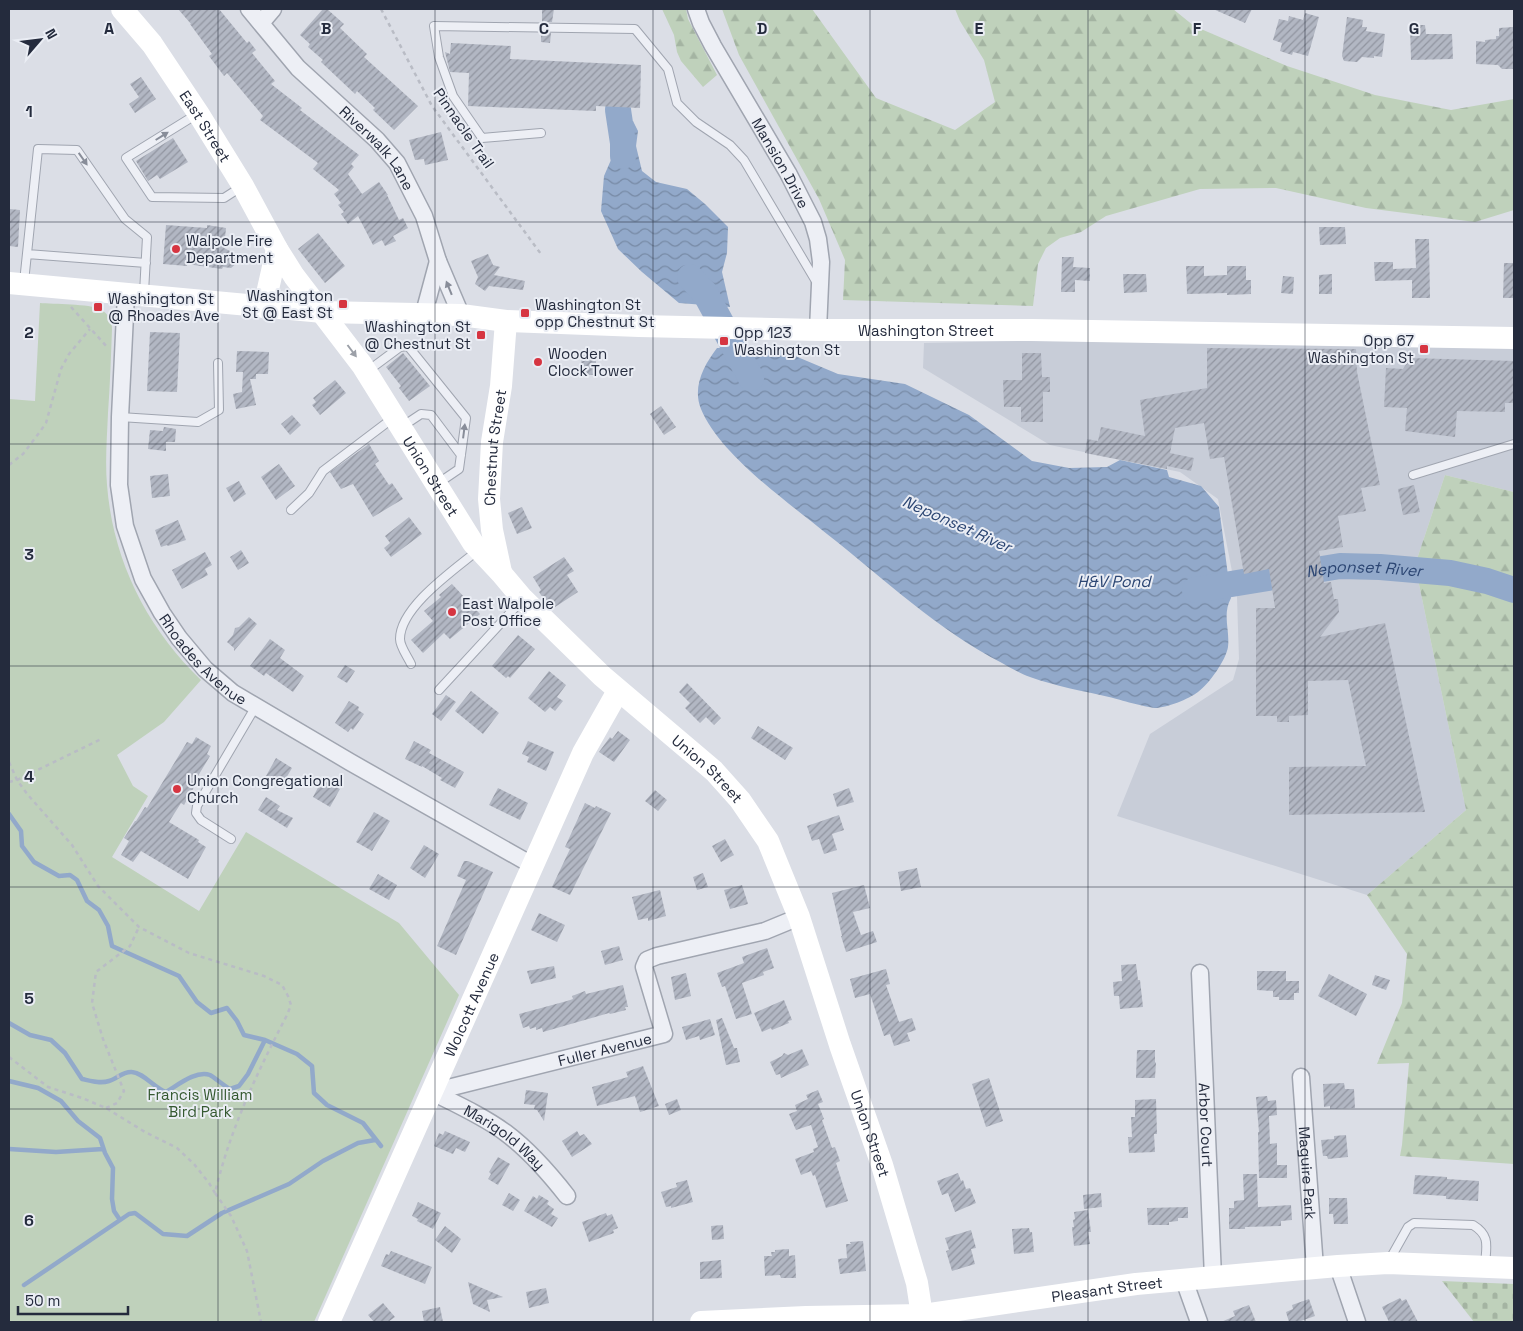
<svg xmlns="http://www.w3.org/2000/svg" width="1523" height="1331" viewBox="0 0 1523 1331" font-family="'Space Grotesk',sans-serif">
	<defs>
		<pattern id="forest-firs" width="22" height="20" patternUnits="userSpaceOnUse" patternTransform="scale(1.25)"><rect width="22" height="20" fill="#bfd1bb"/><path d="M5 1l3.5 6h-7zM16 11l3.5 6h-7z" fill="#a4b4a2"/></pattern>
		<pattern id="cemetery-stones" width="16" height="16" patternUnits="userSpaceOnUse" patternTransform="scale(1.25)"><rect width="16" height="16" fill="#bfd1bb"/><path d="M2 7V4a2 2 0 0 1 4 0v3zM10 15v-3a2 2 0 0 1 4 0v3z" fill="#a4b4a2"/></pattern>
		<pattern id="water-waves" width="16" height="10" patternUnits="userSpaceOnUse" patternTransform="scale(1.25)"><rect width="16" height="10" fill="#92a9ca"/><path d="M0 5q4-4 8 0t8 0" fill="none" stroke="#778aa5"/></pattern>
		<pattern id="building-hatch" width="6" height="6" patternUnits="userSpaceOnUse" patternTransform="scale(1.25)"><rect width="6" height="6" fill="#b2b7c3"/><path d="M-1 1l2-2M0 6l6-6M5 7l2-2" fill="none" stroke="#9195a0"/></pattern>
	</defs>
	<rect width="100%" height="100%" fill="#dbdee6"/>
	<path fill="#c8cdd8" d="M1021 341 1514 343V492L1445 475 1415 565 1466 810 1367 895 1117 816 1150 734 1233 680 1239 659 1237 597 1218 499 1180 472 1050 445 923 368 924 343Z"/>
	<path fill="#bfd1bb" d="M40 303C53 304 90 304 100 309 108 313 112 321 112 329 111 357 110 385 108 413 107 437 105 461 107 485 113 561 147 628 201 680L164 722 117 755 133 786 148 796 112 857 199 911 246 832 399 923 459 995 314 1322H9V399L35 401Z"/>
	<path fill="url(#forest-firs)" d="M662 9H686L688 19 717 75 703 87 681 61 677 52 674 35Z
		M722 9H812L876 98 955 130 995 102 984 60 960 21 955 9H1173L1194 26 1287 66 1375 95 1451 110 1514 99V210L1475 222 1366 208 1276 188 1200 189 1106 216 1081 232 1060 238 1046 248 1038 264 1033 306 843 300 845 260 819 199 739 55Z
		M1445 475 1514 492V1164L1400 1156 1402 1145 1409 1063 1377 1064 1402 1003 1407 954 1367 895 1466 810 1415 565Z"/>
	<path fill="url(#cemetery-stones)" d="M1442 1281 1514 1284V1322H1474Z"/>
	<path fill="url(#water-waves)" d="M607 121H633L638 131 636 146 642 171 656 182 687 189 705 204 728 227 727 253 722 272 730 307 679 303 642 272 618 249 601 211 604 176 617 146Z
		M717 348H776L838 374 905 384 969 415 1032 461 1069 468 1107 467 1120 460 1167 470 1169 477 1201 486 1219 507 1231 598C1222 615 1230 629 1228 647 1226 660 1209 684 1198 692 1189 699 1166 708 1155 708 1144 707 1121 700 1109 697 1083 691 1055 686 1030 677 1021 674 1011 668 1002 663 939 631 883 578 827 534 788 502 720 455 701 409 692 387 704 365 717 348Z"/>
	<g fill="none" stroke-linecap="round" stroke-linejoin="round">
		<path stroke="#92a9ca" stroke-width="4.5" d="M9 814 21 831 22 846 34 862 59 876 70 875 77 880 87 901 99 910 108 926 112 946 179 976 197 1002 211 1013 227 1008 237 1021 244 1035 265 1040 297 1054 312 1066 314 1093 327 1105 363 1123 381 1146
			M9 1023 30 1035 51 1040 65 1053 82 1079C91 1081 100 1084 109 1081 117 1079 123 1071 132 1072 144 1073 154 1088 166 1092 178 1085 196 1070 210 1075 214 1077 224 1086 230 1089L239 1086 248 1074 265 1040
			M9 1081 38 1088 61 1101 78 1121 100 1138 105 1153 113 1168 112 1199 114 1211 120 1220
			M9 1149 56 1152 103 1149
			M24 1285 129 1214 135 1213 163 1234 187 1236 222 1213 289 1184 323 1161 358 1143 375 1140"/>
		<g stroke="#92a9ca" stroke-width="26">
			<path d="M618 110 623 143V156"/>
			<path d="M690 277 705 293 751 378"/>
			<path id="s1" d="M1195 590 1340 566 1380 567 1450 573 1487 581 1514 590"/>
		</g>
	</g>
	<path fill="url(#building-hatch)" d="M178 9H219L247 43 249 41 256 50 252 53 275 81 271 84 302 108 300 110 359 155 351 164 354 167 348 174 362 194 379 182 388 195H387L399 220 403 218 408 228 393 236 396 241 385 246 382 240 373 245 358 216 348 224 341 214 344 212 338 205 341 203 334 194 339 190 313 169 318 163 260 120 263 116 227 73 224 76 209 56 212 54 190 24H191Z
		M323 9H327L344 24 340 28 367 54 364 57 418 106 394 130 373 110 375 108 357 91 355 94 321 62 323 60 308 47 310 44 300 35Z
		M542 9H554L552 22H542Z
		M1213 9H1252L1245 23Z
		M1305 13 1319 17 1308 56 1293 52 1292 55 1280 51 1282 43 1273 40 1279 19 1288 21 1289 16 1303 20Z
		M1347 17 1363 20 1362 27H1367L1366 31 1385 34 1382 57 1374 56V58L1362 57 1357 62 1344 61 1342 56Z
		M1410 25H1425L1426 34H1452L1453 59 1411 60Z
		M1513 27 1514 69H1502L1498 65 1476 64V41L1485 42V40L1496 39V36H1499V28Z
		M541 33H551L550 43 541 42Z
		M451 43 511 46 510 59 641 65 640 108 596 106V111L468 106 469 73 450 72 445 52 450 54Z
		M141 77 156 99 135 113 129 104 139 97 130 84Z
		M441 132 448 160 425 165 424 159 415 160 409 140Z
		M173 138 188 162 160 179 157 175 148 181 136 161Z
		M9 209 20 210 18 247 9 246Z
		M166 225 207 228V225L226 228 224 248 238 255V262L231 268 223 267 222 269 187 264V266L163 264Z
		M1319 227H1345L1346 244 1320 245Z
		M318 233 345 266 325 283 298 249Z
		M1415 239H1429L1430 298H1412V280L1375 281 1374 262H1393V269L1416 268Z
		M488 254 493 265 500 267 494 275 525 281 523 290 489 286 485 291 475 284 478 277 471 261Z
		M1062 257H1074L1073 267 1090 268V281L1075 280V292H1061Z
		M1504 263H1514V298H1503Z
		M1186 266H1204V276L1227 275V266H1246V280H1251V294L1227 295V293L1187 294Z
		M1123 274H1146L1147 292 1124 293Z
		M1332 274V294H1319V275Z
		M1283 276 1294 277 1293 294 1281 293Z
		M150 332 180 333 177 392 147 391Z
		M1207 348 1356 349 1357 372 1380 485 1361 488 1366 511 1338 516 1343 547 1319 551 1324 583 1331 582 1334 599H1338L1339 612 1320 637 1385 623 1425 812 1289 815V767L1366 766 1348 680 1308 681V715L1289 716V722H1277V716H1256V608H1275L1269 569 1244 574 1224 457 1210 459 1204 423 1175 428 1170 453 1194 458 1191 471 1167 466V469L1085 453 1087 439 1098 441 1101 427 1145 436 1140 400 1207 388Z
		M237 351 269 352 268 374H256V379H250L256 405 236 409 233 394 242 392 243 372H236Z
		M403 353 430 386 409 401 399 388 401 386 386 367Z
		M1022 353H1041L1042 377H1050V392H1043V422H1021V407H1004L1003 380H1022Z
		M581 355H596V375H582Z
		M1410 358 1514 361V403H1505V412L1457 411 1455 437 1405 431 1407 408 1384 407 1386 368 1403 369Z
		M335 380 346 393 320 415 312 405 316 402 313 398Z
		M661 406 676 427 664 435 650 414Z
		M292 415 301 425 290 435 281 424Z
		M164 427 176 429 175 442H166V451L148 449 150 430 163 431Z
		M369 444 379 461 375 464 389 485 392 483 403 499 373 517 353 484 341 489 330 472Z
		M279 464 295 486 276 500 261 477Z
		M168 474 170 496 152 498 150 476Z
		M239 481 246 494 234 502 226 488Z
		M1414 485 1420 512 1403 515 1398 489Z
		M522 507 532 528 517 534 508 513Z
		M409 517 422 534 391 557 384 548 390 543 385 536Z
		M178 520 186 540 168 546 167 545 161 547 155 530Z
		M241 550 249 563 238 570 230 557Z
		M205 552 212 565 205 569 208 575 182 589 172 570Z
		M564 557 574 571 567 575 578 592 552 609 547 604 539 592 541 590 533 577Z
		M452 584 480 614 450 639 444 633 423 653 411 640 433 621 424 611 441 597 439 595Z
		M249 617 257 624 234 651V648L227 642 233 635 235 628 239 627Z
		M518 635 535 649 510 678 508 676 506 678 492 666Z
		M270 639 285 650 280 658 304 676 293 692 266 673 264 676 250 666Z
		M345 665 355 671 347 683 337 677Z
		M549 671 566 685 557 697 563 701 555 711 550 707 545 712 528 698Z
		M687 683 721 718 714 725 706 717 700 723 685 708 690 703 679 692Z
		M471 691 499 713 483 734 455 711Z
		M446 695 456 702 441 721 432 714Z
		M349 701 359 707 358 710 364 714 353 730 351 728 348 732 335 723Z
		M758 726 793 748 785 760 751 738Z
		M618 731 630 740 614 762 599 752 610 737 612 739Z
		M196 737 211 746 207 754 210 756 192 786 194 787 184 805 181 803 169 822 199 840 198 842 206 847 188 879 141 851 133 862 121 855 129 841 124 838 135 821H136L145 807 147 808 187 742 192 744Z
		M414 741 431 750 429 753 464 772 455 788 440 780 442 778 422 766V767L405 759Z
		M528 741 554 752 546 771 527 762 529 757 522 754Z
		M276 758 292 768 282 785 266 776Z
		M322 780 340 789 330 807 313 797Z
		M498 788 528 803 520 820 489 805Z
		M849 788 854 802 837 807 833 794Z
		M655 790 667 800 658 811 645 801Z
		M266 797 280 806 277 810 293 818 287 828 258 810Z
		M585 803 595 808 596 806 611 813 570 895 552 887 570 849 565 847Z
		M374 812 390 821 372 851 356 842Z
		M839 815 844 830 832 834 837 850 824 854 819 839 812 841 807 826Z
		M725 839 734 855 721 862 712 846Z
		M424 845 439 854 425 878 410 868Z
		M464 861H468L493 872 456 955 437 946 466 880 457 876Z
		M917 868 921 887 901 891 898 872Z
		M703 873 708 887 697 890 693 877Z
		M378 874 397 885 389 900 369 889Z
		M742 885 748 904 730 909 724 890Z
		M864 885 870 908 853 912 861 935 873 931 877 942 846 952 841 936H842L832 893Z
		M660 890 666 916 648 921V918L638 920 632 897Z
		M539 913 565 925 557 942 531 930Z
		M619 946 623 960 605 965 601 951Z
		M767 948 774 968 763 972 764 975 742 983 752 1014 736 1019 725 986 722 987 717 973 744 963 742 957Z
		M1136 964 1138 980H1140L1143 1007 1120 1009 1119 996H1114L1113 982 1122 981 1121 965Z
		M554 966 556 978 531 984 527 971Z
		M886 969 890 984 886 985 899 1022 912 1018 916 1030 907 1033 910 1041 894 1046 890 1034 884 1036 870 994 855 998 850 979Z
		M1257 971H1286V981H1299V993H1294V1000H1279V997H1273V991L1257 990Z
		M686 973 691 996 675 1000 671 977Z
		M1329 974 1367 994 1356 1016 1318 996Z
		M1375 975 1390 980 1386 990 1372 985Z
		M623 985 628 1007H625L626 1010 610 1014 609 1013 543 1032 542 1028 536 1030V1027L530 1029 529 1026 523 1028 519 1014 567 1001 573 999 572 996 585 991 586 994Z
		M784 1000 792 1020 788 1021 789 1023 772 1030 771 1028 762 1032 754 1013Z
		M722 1018 734 1048H737L740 1062 726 1065 716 1020Z
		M710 1019 715 1035 700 1040 699 1036 686 1040 682 1027Z
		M802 1049 809 1065 781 1078 780 1074 776 1075 770 1062 782 1056 784 1053 788 1055Z
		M1137 1050H1155V1062L1156 1063 1155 1078H1136Z
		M643 1066 659 1106 640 1112 635 1096 597 1106 592 1087 628 1077 626 1072Z
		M989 1078 1003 1121 986 1127 972 1084Z
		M1344 1083 1345 1089H1354L1355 1108 1330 1109V1106L1324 1107 1323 1084Z
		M526 1090 548 1093 544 1121 537 1110 534 1109 535 1105 524 1104Z
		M818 1090 823 1102 818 1104 824 1119 822 1120 832 1148 835 1147 840 1161 836 1163 848 1201 826 1208 815 1175 813 1176 811 1171 801 1175 795 1159 814 1152 813 1149 818 1147 811 1125 796 1130 789 1114 797 1111 795 1105 808 1099 806 1095Z
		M1267 1096 1268 1101 1276 1100 1277 1115 1269 1116 1270 1144 1277 1143V1165H1287V1178H1259L1258 1132H1259L1256 1097Z
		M677 1099 681 1110 669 1115 665 1104Z
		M1156 1099 1157 1134H1154L1155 1152 1129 1153 1128 1137H1132L1131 1117H1135V1100Z
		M445 1131 470 1142 465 1152 456 1148 453 1154 434 1146 439 1133 443 1135Z
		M577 1131 580 1136 584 1134 592 1144 572 1157 562 1141Z
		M1346 1135 1348 1157 1328 1159 1327 1156H1323L1321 1140 1334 1139V1136Z
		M498 1157 510 1164 498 1185 488 1179 491 1174 489 1172Z
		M958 1173 961 1181 963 1180 966 1189 970 1188 976 1203 955 1212 948 1193 942 1195 937 1181Z
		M1243 1174H1257L1258 1207 1291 1205 1292 1220 1281 1221V1226L1245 1227V1229H1229V1208H1234V1201L1244 1200Z
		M1415 1175 1447 1177V1179L1479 1181 1478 1201 1446 1199V1196L1413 1194Z
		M687 1180 693 1202 671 1208V1206L666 1207 661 1192 677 1187 676 1183Z
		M509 1193 520 1200 513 1211 502 1205Z
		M1101 1193 1102 1207 1084 1209 1083 1195Z
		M539 1195 549 1201 547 1204 554 1209 551 1214 558 1218 552 1227 524 1211 533 1196 537 1199Z
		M1329 1198H1347L1348 1224H1334L1333 1214H1329Z
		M418 1202 441 1213 433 1229 417 1221 418 1219 412 1216Z
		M1188 1207V1218H1178V1221L1169 1222V1225H1148L1147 1208Z
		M1088 1210 1091 1232H1088L1090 1244 1074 1246 1072 1227H1074L1073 1220 1075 1219 1074 1212Z
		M606 1213 607 1216 612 1214 618 1228 613 1230 614 1233 589 1242 582 1222Z
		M723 1225 724 1239 712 1240 711 1226Z
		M445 1226 461 1239 452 1253 435 1240Z
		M1029 1228 1030 1232H1032L1034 1252 1014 1254 1012 1229Z
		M971 1230 976 1248 971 1249 975 1264 952 1271 946 1251 949 1250 945 1238Z
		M863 1241 866 1271 840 1274 838 1259 847 1258 846 1244H851L850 1242Z
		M789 1249V1256L795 1255 796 1278H781L780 1275 765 1276 764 1256H772L771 1252H775V1250Z
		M391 1251 432 1267 425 1284 381 1266 386 1254 389 1255Z
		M721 1260 722 1278 700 1279V1262Z
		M468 1282 503 1297 487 1300 490 1312 473 1304Z
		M546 1288 549 1303 529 1308 526 1292Z
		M1400 1298 1402 1301 1406 1299 1418 1322H1389L1382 1307Z
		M1309 1299 1315 1316 1298 1322H1289L1286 1312 1293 1309 1292 1305Z
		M383 1303 395 1317 388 1322H374L368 1315Z
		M1249 1305 1256 1322H1221L1235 1316 1233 1311Z
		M440 1307 443 1322H424L422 1311Z"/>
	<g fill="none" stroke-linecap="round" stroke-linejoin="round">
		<g stroke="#a0a5b0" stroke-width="10">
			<path id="lane" d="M197 114 126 158 152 197 224 198 241 187
				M541 133 482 138 453 96 439 57 434 26 635 29 668 69 677 103 696 122 730 145 744 160 817 283
				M27 254 146 263
				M24 282 38 149 77 150 125 219 147 237 144 293
				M369 370 400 347 408 346 466 418 459 469 437 484
				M120 417 198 422 219 410 218 363
				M403 426 421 414 431 415 461 455
				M1413 475 1514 444
				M291 510 309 493 323 471 393 418
				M411 664C408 657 400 647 400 639 400 607 454 570 477 551
				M439 690 522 600
				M231 839 201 820 196 813 197 806 256 706
				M1390 1259 1408 1227 1414 1223 1473 1225C1491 1236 1486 1247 1485 1265"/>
		</g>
		<g stroke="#a0a5b0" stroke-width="19">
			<g id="street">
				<path id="s2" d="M249 9 298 68 377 140 397 163 424 216 438 261 461 315"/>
				<path id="s3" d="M696 9 701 23 713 46 788 173 813 222 818 239 821 262 818 330"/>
				<path d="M261 23 273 9"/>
				<path id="s4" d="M126 294 120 417 119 485 125 526 143 579 162 613 179 638 205 669 233 693 350 762 532 865"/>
				<path d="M424 313 438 261"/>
				<path id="s5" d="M1200 973 1213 1277"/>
				<path id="s6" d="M1301 1077 1315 1268"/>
				<path id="s7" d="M432 1092 664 1034 644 967 647 960 657 956 765 931 799 917"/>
				<path id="s8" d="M432 1092C456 1104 483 1116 506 1133 530 1151 549 1173 567 1196"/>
				<path d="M1338 1266 1357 1322"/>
				<path d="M1184 1280 1199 1322"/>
			</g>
		</g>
		<path stroke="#b9bcc5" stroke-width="2.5" stroke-dasharray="4 4" stroke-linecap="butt" d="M381 9 432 106 541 254
			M71 307 108 348
			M9 465 23 454 39 433 46 423 61 369 69 354 90 329
			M9 762 17 780 28 795 72 845 98 886 139 927 189 953 264 976 282 985 288 996 291 1005 287 1015C257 1073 230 1129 215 1193L231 1216 247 1251 261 1322
			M9 782 17 780 101 739
			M9 1057 48 1087 82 1098 106 1108 145 1132 177 1148 194 1164 209 1183 215 1193
			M106 1108 117 1103 124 1091 103 1039 92 1003 96 972 130 946 139 927"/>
		<use href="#lane" stroke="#edeff5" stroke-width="8"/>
		<use href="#street" stroke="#edeff5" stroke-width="16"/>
		<g stroke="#fff" stroke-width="22">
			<path id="s9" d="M122 9 152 44 198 113 243 186 277 249 294 276 362 365 473 543 501 573 523 599 602 676 714 771 740 800 768 841 799 917 840 1045 882 1165 917 1283 923 1322"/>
			<path id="s10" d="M9 283 323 312 461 315 506 321 639 326 818 330H1032L1514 338"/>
			<path d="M264 307 277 249"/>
			<path id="s11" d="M501 572 492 530 489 499 492 442 501 386 506 321"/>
			<path id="s12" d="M329 1322 583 753 618 691"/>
			<path id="s13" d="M701 1322 806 1317 923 1315 1136 1284 1338 1266 1388 1263 1514 1268"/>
		</g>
	</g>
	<defs><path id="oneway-solid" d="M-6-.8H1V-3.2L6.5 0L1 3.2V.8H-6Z" transform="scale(1.25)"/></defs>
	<g fill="#888d99">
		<use href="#oneway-solid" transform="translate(162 136) rotate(-32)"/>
		<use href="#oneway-solid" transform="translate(83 159) rotate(55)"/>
		<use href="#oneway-solid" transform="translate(449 288) rotate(-112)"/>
		<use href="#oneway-solid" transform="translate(464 431) rotate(-83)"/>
	</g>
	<use fill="#9ca0a8" href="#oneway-solid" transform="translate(352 351) rotate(53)"/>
	<path fill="none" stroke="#242b3d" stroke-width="1" stroke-opacity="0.55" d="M218 9V1322M435 9V1322M653 9V1322M870 9V1322M1088 9V1322M1305 9V1322M9 222H1514M9 444H1514M9 666H1514M9 887H1514M9 1109H1514"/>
	<g fill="#d63541" stroke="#eaedf4" stroke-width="2">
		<circle cx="176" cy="249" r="5"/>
		<rect x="338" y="299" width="10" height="10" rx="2.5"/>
		<rect x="93" y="302" width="10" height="10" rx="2.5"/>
		<rect x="520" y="308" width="10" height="10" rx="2.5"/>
		<rect x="476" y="330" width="10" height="10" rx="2.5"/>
		<rect x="719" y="336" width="10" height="10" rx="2.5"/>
		<rect x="1419" y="344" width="10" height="10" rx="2.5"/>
		<circle cx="538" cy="362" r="5"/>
		<circle cx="452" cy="612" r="5"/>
		<circle cx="177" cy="789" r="5"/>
	</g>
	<g text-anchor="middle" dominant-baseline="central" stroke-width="4" stroke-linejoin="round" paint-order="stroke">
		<g font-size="15" fill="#242b3d" stroke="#eaedf4">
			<text stroke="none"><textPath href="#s9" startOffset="144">East Street</textPath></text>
			<text transform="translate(464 128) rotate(55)">Pinnacle Trail</text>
			<text stroke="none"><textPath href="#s2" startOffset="190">Riverwalk Lane</textPath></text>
			<text stroke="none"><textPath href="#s3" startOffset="176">Mansion Drive</textPath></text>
			<text stroke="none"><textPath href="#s10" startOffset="919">Washington Street</textPath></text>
			<text stroke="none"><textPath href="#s11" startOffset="126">Chestnut Street</textPath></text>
			<text stroke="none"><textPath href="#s9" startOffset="561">Union Street</textPath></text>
			<text stroke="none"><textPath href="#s4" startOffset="390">Rhoades Avenue</textPath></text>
			<text stroke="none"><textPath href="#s9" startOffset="966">Union Street</textPath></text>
			<text stroke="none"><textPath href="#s12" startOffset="348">Wolcott Avenue</textPath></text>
			<text stroke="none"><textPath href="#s7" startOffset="178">Fuller Avenue</textPath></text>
			<text stroke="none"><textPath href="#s5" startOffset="152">Arbor Court</textPath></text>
			<text stroke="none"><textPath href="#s9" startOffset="1371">Union Street</textPath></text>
			<text stroke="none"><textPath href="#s8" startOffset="86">Marigold Way</textPath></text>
			<text stroke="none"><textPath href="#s6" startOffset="96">Maguire Park</textPath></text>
			<text stroke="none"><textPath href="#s13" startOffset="408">Pleasant Street</textPath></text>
		</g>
		<g font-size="15" fill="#242b3d" stroke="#eaedf4" text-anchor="start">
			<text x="186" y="240">Walpole Fire<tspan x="186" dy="17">Department</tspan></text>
			<text x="333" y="295" text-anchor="end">Washington<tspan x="333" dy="17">St @ East St</tspan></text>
			<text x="108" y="298">Washington St<tspan x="108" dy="17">@ Rhoades Ave</tspan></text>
			<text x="535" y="304">Washington St<tspan x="535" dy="17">opp Chestnut St</tspan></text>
			<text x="471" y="326" text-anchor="end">Washington St<tspan x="471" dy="17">@ Chestnut St</tspan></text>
			<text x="734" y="332">Opp 123<tspan x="734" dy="17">Washington St</tspan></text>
			<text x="1414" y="340" text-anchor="end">Opp 67<tspan x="1414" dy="17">Washington St</tspan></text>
			<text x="548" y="353">Wooden<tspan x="548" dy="17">Clock Tower</tspan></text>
			<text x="462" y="603">East Walpole<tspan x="462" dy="17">Post Office</tspan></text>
			<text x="187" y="780">Union Congregational<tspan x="187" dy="17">Church</tspan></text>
		</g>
		<g font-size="15" fill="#355930" stroke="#eaedf4">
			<text x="200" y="1094">Francis William<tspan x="200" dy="17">Bird Park</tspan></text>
		</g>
		<g font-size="16" font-style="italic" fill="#2c4673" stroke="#eaedf4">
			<text transform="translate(957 524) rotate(24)">Neponset River</text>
			<text stroke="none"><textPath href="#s1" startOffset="171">Neponset River</textPath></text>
			<text x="1114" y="581">H&amp;V Pond</text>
		</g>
	</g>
	<g font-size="16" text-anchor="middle" font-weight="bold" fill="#242b3d" stroke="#eaedf4" stroke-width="4" stroke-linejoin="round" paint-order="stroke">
		<text x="109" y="34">A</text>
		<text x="326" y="34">B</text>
		<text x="544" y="34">C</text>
		<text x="762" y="34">D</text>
		<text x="979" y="34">E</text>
		<text x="1197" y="34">F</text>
		<text x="1414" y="34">G</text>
		<text x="29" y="117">1</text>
		<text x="29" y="338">2</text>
		<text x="29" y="560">3</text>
		<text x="29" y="782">4</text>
		<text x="29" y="1004">5</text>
		<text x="29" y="1226">6</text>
	</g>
	<rect width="1523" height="1331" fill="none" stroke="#242b3d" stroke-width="20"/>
	<g transform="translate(40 40) rotate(62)" stroke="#eaedf4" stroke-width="4" paint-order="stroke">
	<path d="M0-4L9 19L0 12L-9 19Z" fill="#242b3d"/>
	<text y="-8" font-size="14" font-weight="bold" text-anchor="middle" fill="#242b3d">N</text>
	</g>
	<path d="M18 1306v8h110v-8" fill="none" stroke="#242b3d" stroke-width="2.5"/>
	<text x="25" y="1306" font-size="15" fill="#242b3d" stroke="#eaedf4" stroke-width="4" paint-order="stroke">50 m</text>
</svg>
